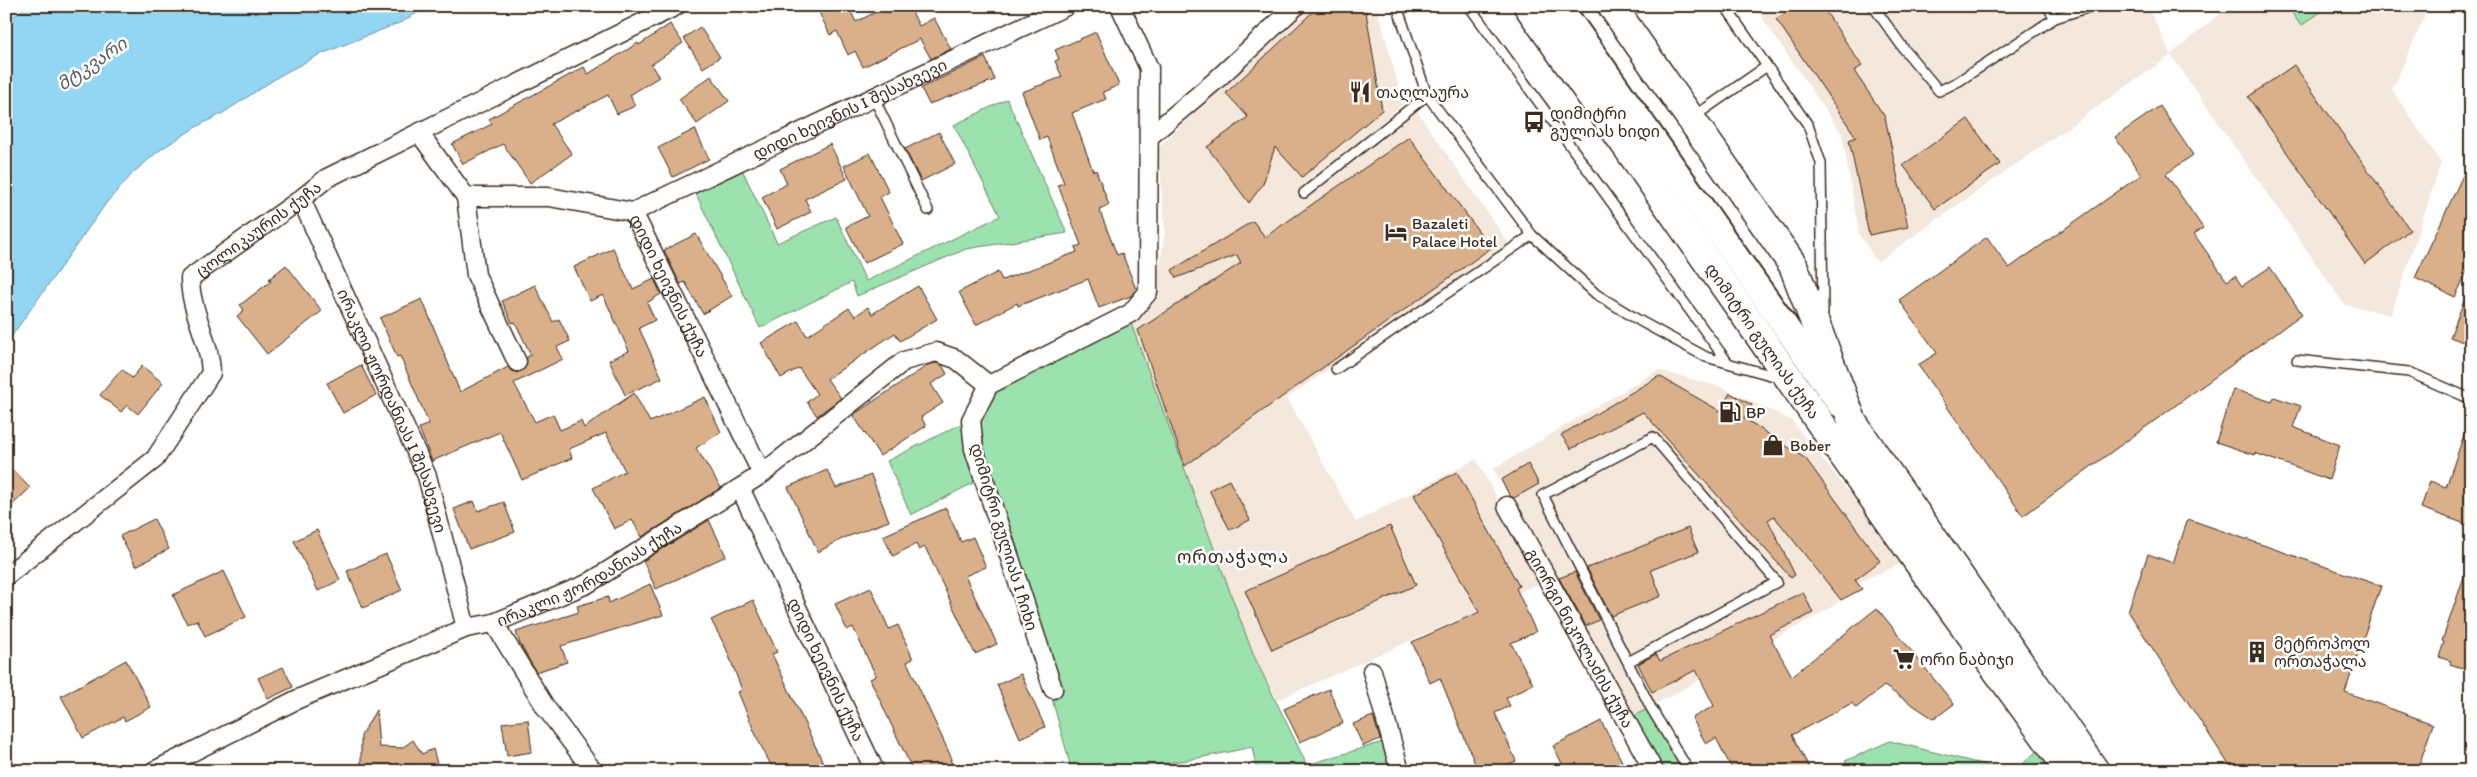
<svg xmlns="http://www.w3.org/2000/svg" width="2477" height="777" viewBox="0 0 2477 777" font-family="Itim,'Noto Sans Georgian',sans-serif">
	<rect width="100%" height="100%" fill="#fff"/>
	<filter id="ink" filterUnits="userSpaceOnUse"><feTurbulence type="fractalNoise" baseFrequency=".02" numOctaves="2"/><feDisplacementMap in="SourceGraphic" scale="10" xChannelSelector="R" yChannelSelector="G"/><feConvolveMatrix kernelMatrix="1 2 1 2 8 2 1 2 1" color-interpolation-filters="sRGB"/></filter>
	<g filter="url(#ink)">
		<path fill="#f4e7dc" d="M1312 6H1377L1403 104 1299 193 1304 198 1417 111 1509 244 1287 398 1356 522 1476 459 1542 582 1277 700 1253 654 1130 321 1156 294 1165 231 1158 148 1216 91Z
			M1754 6H2147L2171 54 2230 6H2429L2392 90 2441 163 2391 315 2344 304 2171 55 1877 262 1859 234 1842 134Z
			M1658 370 1721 387 1791 420 1905 562 1863 580 1832 607 1634 716 1493 469Z"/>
		<path fill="#9be2af" stroke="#6b8666" d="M2287 6H2329L2301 26Z
			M1007 99 1067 233 966 249 857 296 852 282 760 328 693 188 740 165 777 243 836 217 866 281 1000 216 954 125Z
			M1130 321 1253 654 1307 765 1386 741 1395 771H1257L1252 747C1193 760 1132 771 1072 771L983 450 979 423 996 390Z
			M965 422 977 481 911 515 887 461Z
			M1656 704 1689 771H1661L1634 716Z
			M1890 741 2001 769 2009 771H1850L1845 761Z
			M2039 749 2053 771H2015Z"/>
		<path fill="#92d6f3" stroke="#6f919e" d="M27 6H428L404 21 319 55 281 75 223 113 196 127 160 150 134 172 107 202 6 344V22Z"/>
		<path fill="#d9b08a" stroke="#3b2a1e" d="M816 6H848L856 22 888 6H909L919 26 934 18 951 49 931 59 920 39 863 67 855 51 848 55 837 31 830 35Z
			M1319 6H1365L1382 110 1302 177 1275 147 1263 184 1249 203 1207 147 1248 117 1226 93Z
			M1795 6H1822L1862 66 1854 71 1885 117 1908 227 1869 235 1849 140 1856 137 1776 19Z
			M670 24 683 43 651 65 659 77 630 95 635 106 617 114 608 95 551 124 572 154 530 183 503 144 463 164 452 144 492 124 489 119 584 67 588 74 638 43 639 45Z
			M700 27 720 57 703 68 684 38Z
			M1096 32 1119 85 1103 92 1106 99 1072 113 1093 171 1096 170 1109 205 1099 209 1117 255 1122 253 1136 289 1131 296 1099 308 1088 279 1018 306 1017 303 976 325 959 292 998 272 1002 280 1077 252 1075 247 1081 245 1058 185 1064 183 1047 137 1040 140 1022 92 1062 77 1055 61 1059 59 1055 50Z
			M985 57 995 80 929 104 921 88Z
			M2294 65 2410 230 2365 264 2248 97Z
			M711 76 729 101 697 124 679 99Z
			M2160 106 2193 155 2166 174 2203 228 2194 234 2227 281 2235 276 2242 286 2270 267 2302 314 2023 516 1918 365 1937 353 1899 300 1987 237 2009 268 2141 175 2115 137Z
			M1968 119 2000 164 1935 209 1903 165Z
			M695 129 709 159 673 177 658 148Z
			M939 132 955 164 921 181 905 149Z
			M1409 137 1491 248 1185 466 1138 330 1241 263 1237 255 1176 278 1172 270 1253 221 1265 237Z
			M830 144 847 179 805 199 811 212 777 229 762 197 787 184 780 169Z
			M870 153 889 192 880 197 903 244 864 263 846 227 868 216 844 166Z
			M2471 158V263L2455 297 2415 278Z
			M696 234 732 296 703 314 685 282 680 284 664 250Z
			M613 248 633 289 654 279 661 294 647 303 655 320 639 328 662 378 625 395 609 360 629 351 603 295 590 301 574 267Z
			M286 265 322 311 267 354 237 316 244 310 240 305 271 281 269 279Z
			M535 285 553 322 559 319 570 341 557 347 563 359 514 383 535 422 553 414 560 430 581 421 584 428 634 393 650 422 705 397 721 432 696 448 721 488 642 537 632 520 614 529 593 488 625 471 606 433 569 449 572 458 522 480 500 432 432 461 419 428 429 424 400 356 397 357 380 318 422 299 460 392 508 367 517 373 525 368 527 357 531 355 515 322 512 323 502 301Z
			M918 286 937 319 900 341 895 333 827 379 841 398 817 416 807 402 817 394 799 368 781 378 761 343 798 321 807 336 849 308 855 316 868 307 872 314Z
			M2469 288H2471V345L2450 337Z
			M936 363 942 365 947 374 931 384 943 403 921 417 926 426 880 456 853 415 928 365Z
			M361 365 376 395 343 413 327 383Z
			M142 366 163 383 138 414 127 405 121 412 100 395 122 369 132 378Z
			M1659 376 1720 411 1730 393 1752 405 1744 418 1806 459 1880 561 1855 580 1862 589 1841 600 1774 516 1768 520 1795 575 1791 578 1643 412 1571 449 1561 435Z
			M2233 389 2272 402 2274 397 2301 406 2293 427 2340 445 2329 480 2255 453V455L2216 442Z
			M2468 423 2471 424V526L2421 508 2430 481 2446 487Z
			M6 463 30 488 6 511Z
			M1528 464 1539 484 1514 498 1510 496 1501 480Z
			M827 470 836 488 871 475 889 521 844 538 818 552 788 487Z
			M1457 472 1519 586 1516 588 1536 632 1511 643 1533 684 1506 698 1510 706 1495 713 1516 761 1494 771H1478L1440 678 1430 683 1412 642 1479 612 1414 495Z
			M1229 480 1250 520 1230 530 1209 490Z
			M474 501 478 511 504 502 515 532 469 549 454 509Z
			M946 508 961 542 973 537 986 567 965 576 997 644 975 654 925 547 919 550 916 544 893 556 883 536Z
			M154 519 169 549 136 566 120 536Z
			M2188 519 2381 586 2345 692 2433 724 2417 771H2233L2128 611 2148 554 2173 563Z
			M709 520 726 556 656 589 643 561Z
			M1390 526 1416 585 1272 650 1245 591Z
			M1688 528 1698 552 1651 570 1661 596 1611 616 1587 568Z
			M317 530 340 580 318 591 294 541Z
			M386 554 402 590 363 608 347 571Z
			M2468 565 2471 566V671L2450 664 2451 661 2439 657 2444 642 2442 641Z
			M224 571 246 617 205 636 197 620 187 624 173 595Z
			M1575 572 1599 620 1586 626 1559 578Z
			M650 584 663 615 561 646 567 662 536 672 520 644 516 632 579 612 577 606 608 597 609 603Z
			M871 588 889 629 898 625 913 659 907 662 952 759H950L955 771H913L870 679 876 676 853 627 847 630 835 604Z
			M1803 592 1813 613 1769 635 1792 676 1877 608 1954 704 1934 719 1884 686 1856 708 1852 703 1792 735 1811 771H1733L1716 738 1706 744 1692 718 1714 706 1696 670 1652 692 1638 664 1656 654 1660 661Z
			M753 600 777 652 772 654 827 771H774L758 740 738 692 742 690 726 648 711 620Z
			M126 660 151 707 125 721 123 717 83 738 61 696Z
			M283 667 293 687 268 699 258 678Z
			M1021 674 1045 727 1020 738 997 685Z
			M1329 689 1343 723 1300 742 1284 709Z
			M376 710 379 747 402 748 413 740 422 754 433 749 439 771H361V736Z
			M1373 716 1380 739 1363 746 1353 724Z
			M528 720 532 752 507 756 502 723Z
			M1601 721 1627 771H1566L1553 746Z"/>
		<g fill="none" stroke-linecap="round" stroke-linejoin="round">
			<g stroke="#3b2a1e" stroke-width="12">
				<path id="service" d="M1397 6 1427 95 1532 235 1596 294 1640 321 1706 357 1781 378
					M1469 6 1728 363
					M1725 6 1808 125 1821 163 1823 313
					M1873 6 1904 49 1939 91 1959 81 2055 18 2093 6
					M2047 6 2055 18
					M873 96 928 210
					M1692 118 1767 66
					M1304 193 1427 95
					M2297 360 2409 372 2471 399
					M1336 369 1532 235
					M1628 662 1777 582 1653 437 1543 495 1651 708 1689 771"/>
			</g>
			<g stroke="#3b2a1e" stroke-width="21">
				<g id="minor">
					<path d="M420 134 466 197H549L633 212"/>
					<path d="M1150 136 1215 81 1296 6"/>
					<path d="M466 197 476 275 517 362"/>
					<path id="s1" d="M301 199 427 476 466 628"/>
					<path id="s2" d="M633 212 1066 6"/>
					<path id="s3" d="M633 212 762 474"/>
					<path id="s4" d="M740 488 875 771"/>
					<path id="s5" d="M1507 506 1654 771"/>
					<path id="s6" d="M6 576 155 459 211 373C210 340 190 311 190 278L301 199 327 178 676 6"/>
					<path d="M494 623 546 708 593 771"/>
					<path d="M1372 671 1400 771"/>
					<path d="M1053 689 974 449 971 420 989 385 1131 313 1148 292 1149 68 1120 6"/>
					<path id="s7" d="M154 771 298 699 466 628 494 623 587 584 762 474 904 361 936 352 956 359 989 385"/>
				</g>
			</g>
			<g stroke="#3b2a1e" stroke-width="29">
				<path id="secondary" d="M1559 6 1840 404"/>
			</g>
			<g stroke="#3b2a1e" stroke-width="31">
				<g id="trunk">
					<path id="s8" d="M1528 6 1923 569 2070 771"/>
					<path d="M1612 6 1793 265 1853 423 2095 771"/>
				</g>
			</g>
			<use href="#service" stroke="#fff" stroke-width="9"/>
			<use href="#minor" stroke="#fff" stroke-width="18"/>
			<use href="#secondary" stroke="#fff" stroke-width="25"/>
			<use href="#trunk" stroke="#fff" stroke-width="28"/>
		</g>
	</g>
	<defs>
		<g id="restaurant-bare" transform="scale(1.725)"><path d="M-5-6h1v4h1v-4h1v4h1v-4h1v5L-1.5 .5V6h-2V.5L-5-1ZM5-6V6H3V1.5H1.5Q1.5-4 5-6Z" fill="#3b2a1e" stroke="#fff" stroke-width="2.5" paint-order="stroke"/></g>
		<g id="bus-bare" transform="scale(1.725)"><path d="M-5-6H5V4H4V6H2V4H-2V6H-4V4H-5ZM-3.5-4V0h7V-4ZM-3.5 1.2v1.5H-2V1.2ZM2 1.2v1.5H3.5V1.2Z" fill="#3b2a1e" stroke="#fff" stroke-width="2.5" paint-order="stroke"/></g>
		<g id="hotel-bare" transform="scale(1.725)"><path d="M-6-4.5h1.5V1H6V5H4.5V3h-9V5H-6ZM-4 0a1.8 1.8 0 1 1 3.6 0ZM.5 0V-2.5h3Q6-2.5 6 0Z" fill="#3b2a1e" stroke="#fff" stroke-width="2.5" paint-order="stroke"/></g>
		<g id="fuel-bare" transform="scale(1.725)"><path d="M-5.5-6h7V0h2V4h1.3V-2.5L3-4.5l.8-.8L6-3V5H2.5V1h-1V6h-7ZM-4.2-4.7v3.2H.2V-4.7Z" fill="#3b2a1e" stroke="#fff" stroke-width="2.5" paint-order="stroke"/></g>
		<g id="shop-bare" transform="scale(1.725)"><path d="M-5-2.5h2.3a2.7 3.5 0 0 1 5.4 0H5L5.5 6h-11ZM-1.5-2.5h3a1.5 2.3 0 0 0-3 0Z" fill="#3b2a1e" stroke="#fff" stroke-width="2.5" paint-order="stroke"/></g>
		<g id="building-bare" transform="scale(1.725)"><path d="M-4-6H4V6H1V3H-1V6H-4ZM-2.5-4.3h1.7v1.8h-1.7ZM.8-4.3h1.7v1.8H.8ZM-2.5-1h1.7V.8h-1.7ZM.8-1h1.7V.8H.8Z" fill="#3b2a1e" stroke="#fff" stroke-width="2.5" paint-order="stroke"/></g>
		<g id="supermarket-bare" transform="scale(1.725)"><path d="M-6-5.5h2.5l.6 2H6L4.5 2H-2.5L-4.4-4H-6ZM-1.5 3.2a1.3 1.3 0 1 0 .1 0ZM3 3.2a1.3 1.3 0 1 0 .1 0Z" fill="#3b2a1e" stroke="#fff" stroke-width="2.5" paint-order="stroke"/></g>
	</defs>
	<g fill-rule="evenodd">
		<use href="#restaurant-bare" x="1360" y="92"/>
		<use href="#bus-bare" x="1534" y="122"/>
		<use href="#hotel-bare" x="1396" y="232"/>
		<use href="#fuel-bare" x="1730" y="412"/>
		<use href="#shop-bare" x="1773" y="445"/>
		<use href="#building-bare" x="2257" y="652"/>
		<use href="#supermarket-bare" x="1904" y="659"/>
	</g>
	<g text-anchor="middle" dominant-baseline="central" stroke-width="5" stroke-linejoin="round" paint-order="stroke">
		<g font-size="16" fill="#3b2a1e" stroke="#fff" text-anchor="start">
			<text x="1376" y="92">თაღლაურა</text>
			<text x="1550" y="113">დიმიტრი<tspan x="1550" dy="18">გულიას ხიდი</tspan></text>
			<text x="1412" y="223">Bazaleti<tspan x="1412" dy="18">Palace Hotel</tspan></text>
			<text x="1746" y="412">BP</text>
			<text x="1790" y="445">Bober</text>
			<text x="2274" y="643">მეტროპოლ<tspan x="2274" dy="18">ორთაჭალა</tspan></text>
			<text x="1920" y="659">ორი ნაბიჯი</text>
		</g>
		<g font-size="16" fill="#3b2a1e" stroke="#fff">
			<text stroke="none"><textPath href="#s2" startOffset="240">დიდი ხეივნის I შესახვევი</textPath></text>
			<text stroke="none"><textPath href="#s6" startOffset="474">ცოლიკაურის ქუჩა</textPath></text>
			<text stroke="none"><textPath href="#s3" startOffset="82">დიდი ხეივნის ქუჩა</textPath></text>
			<text stroke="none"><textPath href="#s8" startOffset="409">დიმიტრი გულიას ქუჩა</textPath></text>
			<text stroke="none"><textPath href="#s1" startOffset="231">ირაკლი ჟორდანიას I შესახვევი</textPath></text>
			<text transform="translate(1004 537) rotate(73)">დიმიტრი გულიას I ჩიხი</text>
			<text stroke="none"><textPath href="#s7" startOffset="479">ირაკლი ჟორდანიას ქუჩა</textPath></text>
			<text stroke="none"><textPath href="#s5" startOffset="151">გიორგი ნიკოლაძის ქუჩა</textPath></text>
			<text stroke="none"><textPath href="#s4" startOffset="201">დიდი ხეივნის ქუჩა</textPath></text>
		</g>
		<g font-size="18" font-style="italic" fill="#555e5e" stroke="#fff">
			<text transform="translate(92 64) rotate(-34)">მტკვარი</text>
		</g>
		<g font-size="18" letter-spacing="1" fill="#3b2a1e" stroke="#fff">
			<text x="1233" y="557">ორთაჭალა</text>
		</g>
	</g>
	<rect width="2477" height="777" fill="none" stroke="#fff" stroke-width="25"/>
	<rect x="12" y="12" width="2452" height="752" fill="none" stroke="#3b2a1e" stroke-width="2" filter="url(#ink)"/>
</svg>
